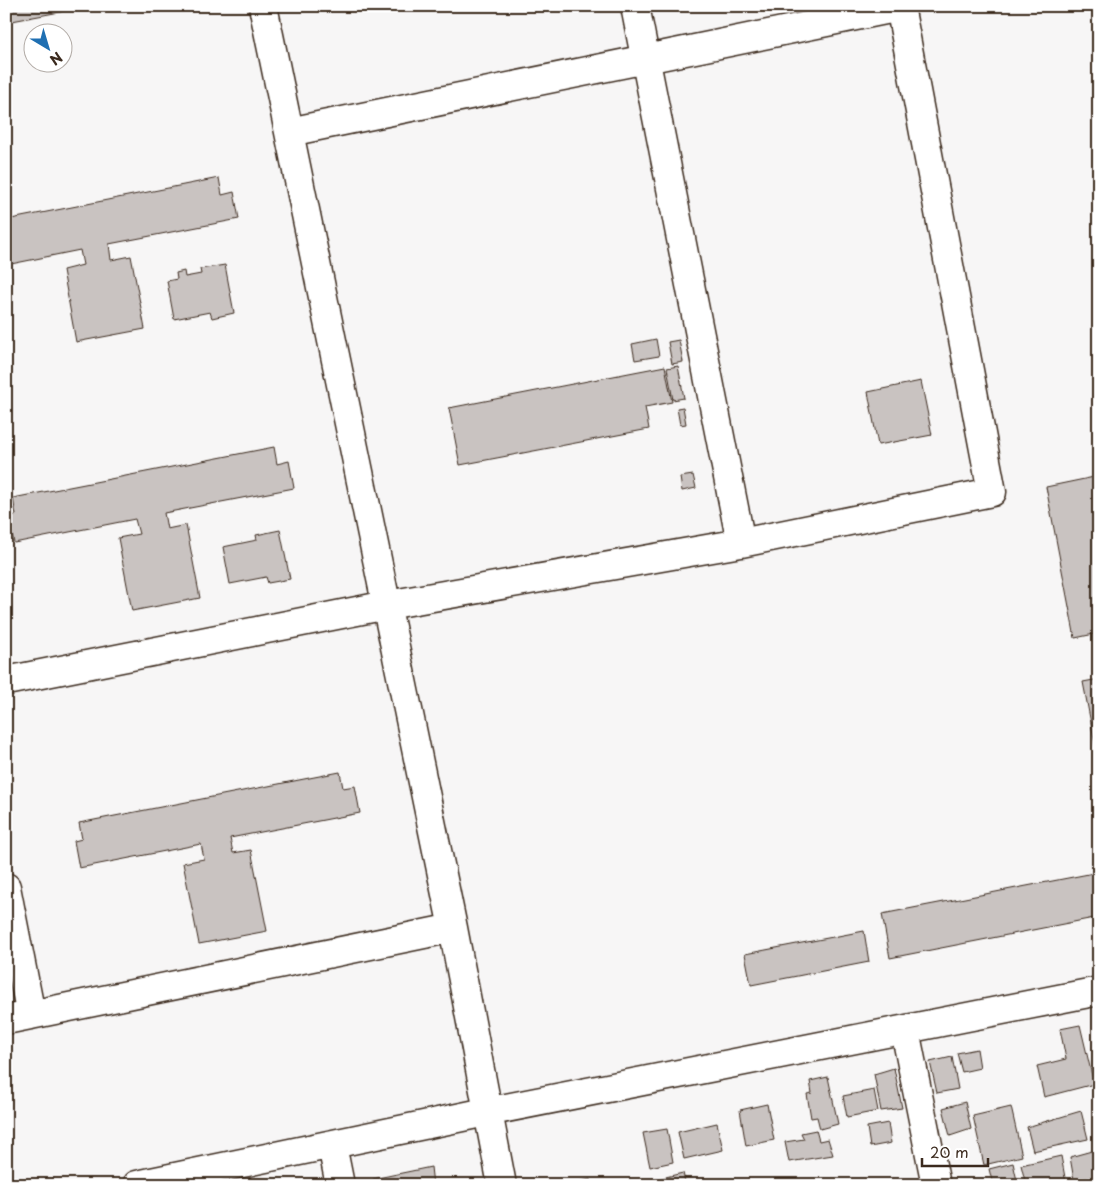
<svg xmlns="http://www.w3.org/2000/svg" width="1105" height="1191" viewBox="0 0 1105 1191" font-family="'Playpen Sans',sans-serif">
	<rect width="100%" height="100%" fill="#f7f6f6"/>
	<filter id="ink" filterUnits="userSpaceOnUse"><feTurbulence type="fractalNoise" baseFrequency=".02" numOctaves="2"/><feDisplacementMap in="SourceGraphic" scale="10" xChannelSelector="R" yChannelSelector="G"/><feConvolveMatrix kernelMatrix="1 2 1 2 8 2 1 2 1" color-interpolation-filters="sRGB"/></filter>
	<g filter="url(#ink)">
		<path fill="#c9c3c1" stroke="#3b2a1e" d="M10 6H80L81 8 12 21Z
			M219 178 222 195 234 192 239 219 109 244 111 260 131 256 145 329 76 342 63 270 83 265 80 250 6 265V220Z
			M225 265 234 313 212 318 210 312 174 319 167 281 177 279 176 273 184 271 185 277 201 274 200 269Z
			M656 339 659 356 635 360 632 344Z
			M679 340 683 362 672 364 668 342Z
			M665 366 672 402 645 407 649 429 460 465 449 408Z
			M678 366 684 398 673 400 667 368Z
			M921 381 932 435 878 445 868 392Z
			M683 407 686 424 680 425 677 408Z
			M274 447 277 464 289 461 294 488 164 513 167 529 186 525 200 598 132 611 118 538 139 534 135 519 14 543 8 516 16 515 13 498Z
			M693 475 696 488 682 491 680 477Z
			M1099 476V633L1075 638 1046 487Z
			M280 530 290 579 268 583 266 577 230 584 223 547 257 540 256 535Z
			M1099 679V765L1083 682Z
			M340 772 343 788 355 786 360 813 230 838 233 853 251 850 267 931 199 944 183 863 204 859 201 844 79 868 74 841 82 839 79 823Z
			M1099 872V917L890 958 882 914Z
			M864 931 869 962 751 985 745 954Z
			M1080 1025 1094 1084 1044 1097 1037 1066 1066 1059 1060 1029Z
			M977 1049 980 1068 962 1072 957 1053Z
			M952 1057 958 1089 937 1093 930 1062Z
			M894 1068 902 1108 881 1111 874 1074Z
			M828 1077 838 1124 820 1129 817 1117 811 1118 807 1094 812 1093 810 1081Z
			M874 1090 878 1111 847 1117 843 1096Z
			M965 1102 971 1129 950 1136 943 1108Z
			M767 1104 774 1140 746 1146 740 1110Z
			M1011 1107 1022 1156 984 1165 973 1116Z
			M1081 1111 1088 1139 1033 1151 1027 1127Z
			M1099 1111V1137H1098L1093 1112Z
			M717 1123 723 1150 684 1159 678 1132Z
			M888 1123 891 1143 870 1147 867 1127Z
			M667 1129 673 1162 650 1167 643 1133Z
			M816 1130 819 1141 828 1139 833 1155 789 1162 785 1142 804 1139 801 1133Z
			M1099 1149V1185H1089L1087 1178 1074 1180 1070 1157Z
			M1061 1156 1066 1183 1026 1185 1021 1165Z
			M1013 1163 1018 1185H993L989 1169Z
			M431 1167 433 1185H374L373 1179Z
			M683 1173 686 1185H658L657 1179Z
			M590 1179 591 1185H565Z"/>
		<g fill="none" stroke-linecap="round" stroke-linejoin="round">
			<g stroke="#3b2a1e" stroke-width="31">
				<path id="minor" d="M263 6 453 928 502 1185
					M635 6 741 543
					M289 132 900 7
					M6 681 387 605 741 543 992 492 900 6
					M6 887 31 1015
					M6 1020 453 928
					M905 1030 936 1185
					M332 1145 340 1185
					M137 1185 486 1112 1099 991"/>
			</g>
			<use href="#minor" stroke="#fff" stroke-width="28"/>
		</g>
	</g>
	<rect width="1105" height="1191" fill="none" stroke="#fff" stroke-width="25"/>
	<rect x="12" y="12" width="1080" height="1166" fill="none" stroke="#3b2a1e" stroke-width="2" filter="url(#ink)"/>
	<g transform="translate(48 48) rotate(142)"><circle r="24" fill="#ffffff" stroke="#b1aaa5"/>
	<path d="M0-4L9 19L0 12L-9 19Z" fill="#1f6fb2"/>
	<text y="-8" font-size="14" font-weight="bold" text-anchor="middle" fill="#3b2a1e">N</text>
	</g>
	<path d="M922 1158v8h66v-8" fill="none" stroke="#3b2a1e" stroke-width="2.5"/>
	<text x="930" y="1158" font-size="15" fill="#3b2a1e" stroke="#ffffff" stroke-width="4" paint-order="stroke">20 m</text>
</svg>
